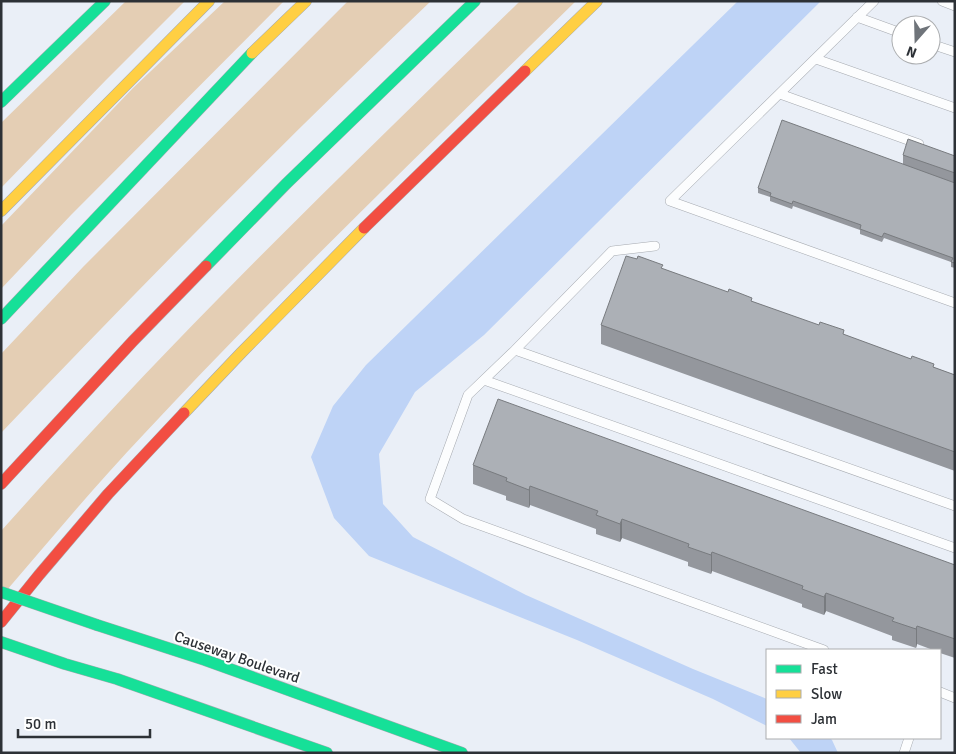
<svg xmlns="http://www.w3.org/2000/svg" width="956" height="754" viewBox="0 0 956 754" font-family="Signika,sans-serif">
	<rect width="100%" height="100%" fill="#eaeff7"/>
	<path fill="#e4ceb4" d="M126 1H185L106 80 1 188V123Z
		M225 1H284L71 215 1 289V226L133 88Z
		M348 1H431C284 141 141 286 1 433V354L83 267Z
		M520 1H576C430 144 283 285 144 434 94 487 48 542 1 597V531C72 452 144 374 218 299 317 198 419 100 520 1Z"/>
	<path fill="#bed3f6" d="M738 1H821L484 335 415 392 379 454 383 504 413 537 526 595 693 669 767 699V726L713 699 577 640 369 556 334 518 311 457 333 406 366 365Z
		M789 738H830L832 740 838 753H801Z"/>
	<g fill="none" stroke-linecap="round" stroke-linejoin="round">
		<g stroke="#a6aab0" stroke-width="10">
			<path id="lane" d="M874 1 670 201 955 303
				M942 1 955 6
				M857 17 901 33
				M931 44 955 52
				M816 59 955 108
				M780 94 919 144
				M655 246 612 251 515 350 468 395 430 499 463 519 824 650
				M515 350 955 506
				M484 380 955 548
				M940 692 955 698
				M904 753 909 738"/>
		</g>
		<g stroke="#a6aab0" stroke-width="12">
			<path id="fast" d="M1 102 105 1
				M206 266 286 184 475 1
				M1 319 252 53
				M97 625 205 660 462 753
				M1 642 65 664 117 679 327 753"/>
		</g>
		<g stroke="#a6aab0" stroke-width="12">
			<path id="slow" d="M252 53 306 1
				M525 71 597 1
				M1 211 209 1
				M184 413 241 353 364 228"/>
		</g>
		<g stroke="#a6aab0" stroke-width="12">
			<path id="jam" d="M364 228 525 71
				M1 484 133 341 206 266
				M1 622 39 575 108 494 184 413"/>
		</g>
		<use href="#lane" stroke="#fcfdfe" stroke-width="9"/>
		<use href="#fast" stroke="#16e098" stroke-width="11"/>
		<use href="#slow" stroke="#ffcf43" stroke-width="11"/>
		<use href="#jam" stroke="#f24e42" stroke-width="11"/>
		<g stroke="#a6aab0" stroke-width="12" stroke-linecap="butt">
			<path id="fast-bridge" d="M1 592 97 625"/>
		</g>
		<use href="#fast-bridge" stroke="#16e098" stroke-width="11"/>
	</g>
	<path fill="#94979d" d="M903 155 955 156V268L951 267V262L884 238 882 242 860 234V230L793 206 792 209 770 201V197L758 193V188L903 164Z
		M663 269 955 375V471L601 344V325Z
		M473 465 955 565V658L940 653V650H933L917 644 916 648 892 640V636L826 611 824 615 802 607V604L712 571 711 574 688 566V562L622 538 620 542 596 534V529L530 505 529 508 506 500V496L473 484Z"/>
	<path fill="#787b7f" d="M530 486V505L529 508V490Z
		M622 519V538L620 542V524Z
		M712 552V571L711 574V555Z
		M826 593V611L824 615V597Z
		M917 626V644L916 648V629Z"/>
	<path fill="#acb0b6" stroke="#787b7f" d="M782 120 955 183V263L951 262 953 258 884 233 882 237 860 229 861 225 793 201 792 204 770 196 771 193 758 188Z
		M908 139 955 156V173L903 155Z
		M626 256 637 259 638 256 663 265 661 268 728 292 729 289 752 298 751 301 819 325 820 322 844 330 843 334 911 359 912 356 934 364 933 367 955 375V452L601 325Z
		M498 399 955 565V639L917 626 916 629 892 621 894 618 826 593 824 597 802 589 803 586 712 552 711 555 688 547 689 544 622 519 620 524 596 515 598 511 530 486 529 490 506 481 507 478 473 465Z"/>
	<g text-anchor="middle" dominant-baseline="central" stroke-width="4" stroke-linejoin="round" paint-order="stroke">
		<g font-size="15" fill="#2d3136" stroke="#fff">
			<text transform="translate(237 657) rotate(19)">Causeway Boulevard</text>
		</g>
	</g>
	<rect width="956" height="754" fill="none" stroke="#2d3136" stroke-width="5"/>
	<rect x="766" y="649" width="175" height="90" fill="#ffffff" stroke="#abadaf"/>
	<rect x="776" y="665" width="25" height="8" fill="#16e098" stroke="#abadaf"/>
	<text x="811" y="674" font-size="15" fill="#2d3136">Fast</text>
	<rect x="776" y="690" width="25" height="8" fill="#ffcf43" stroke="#abadaf"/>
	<text x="811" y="699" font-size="15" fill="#2d3136">Slow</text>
	<rect x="776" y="715" width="25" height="8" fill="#f24e42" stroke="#abadaf"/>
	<text x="811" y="724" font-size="15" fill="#2d3136">Jam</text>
	<g transform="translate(916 40) rotate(200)"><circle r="24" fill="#ffffff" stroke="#abadaf"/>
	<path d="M0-4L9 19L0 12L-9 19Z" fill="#6f747a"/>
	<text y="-8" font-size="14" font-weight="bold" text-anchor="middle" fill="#2d3136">N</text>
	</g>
	<path d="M18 729v8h132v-8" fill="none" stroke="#2d3136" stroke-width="2.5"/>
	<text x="25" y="729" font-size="15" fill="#2d3136" stroke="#ffffff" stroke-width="4" paint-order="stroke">50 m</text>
</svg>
